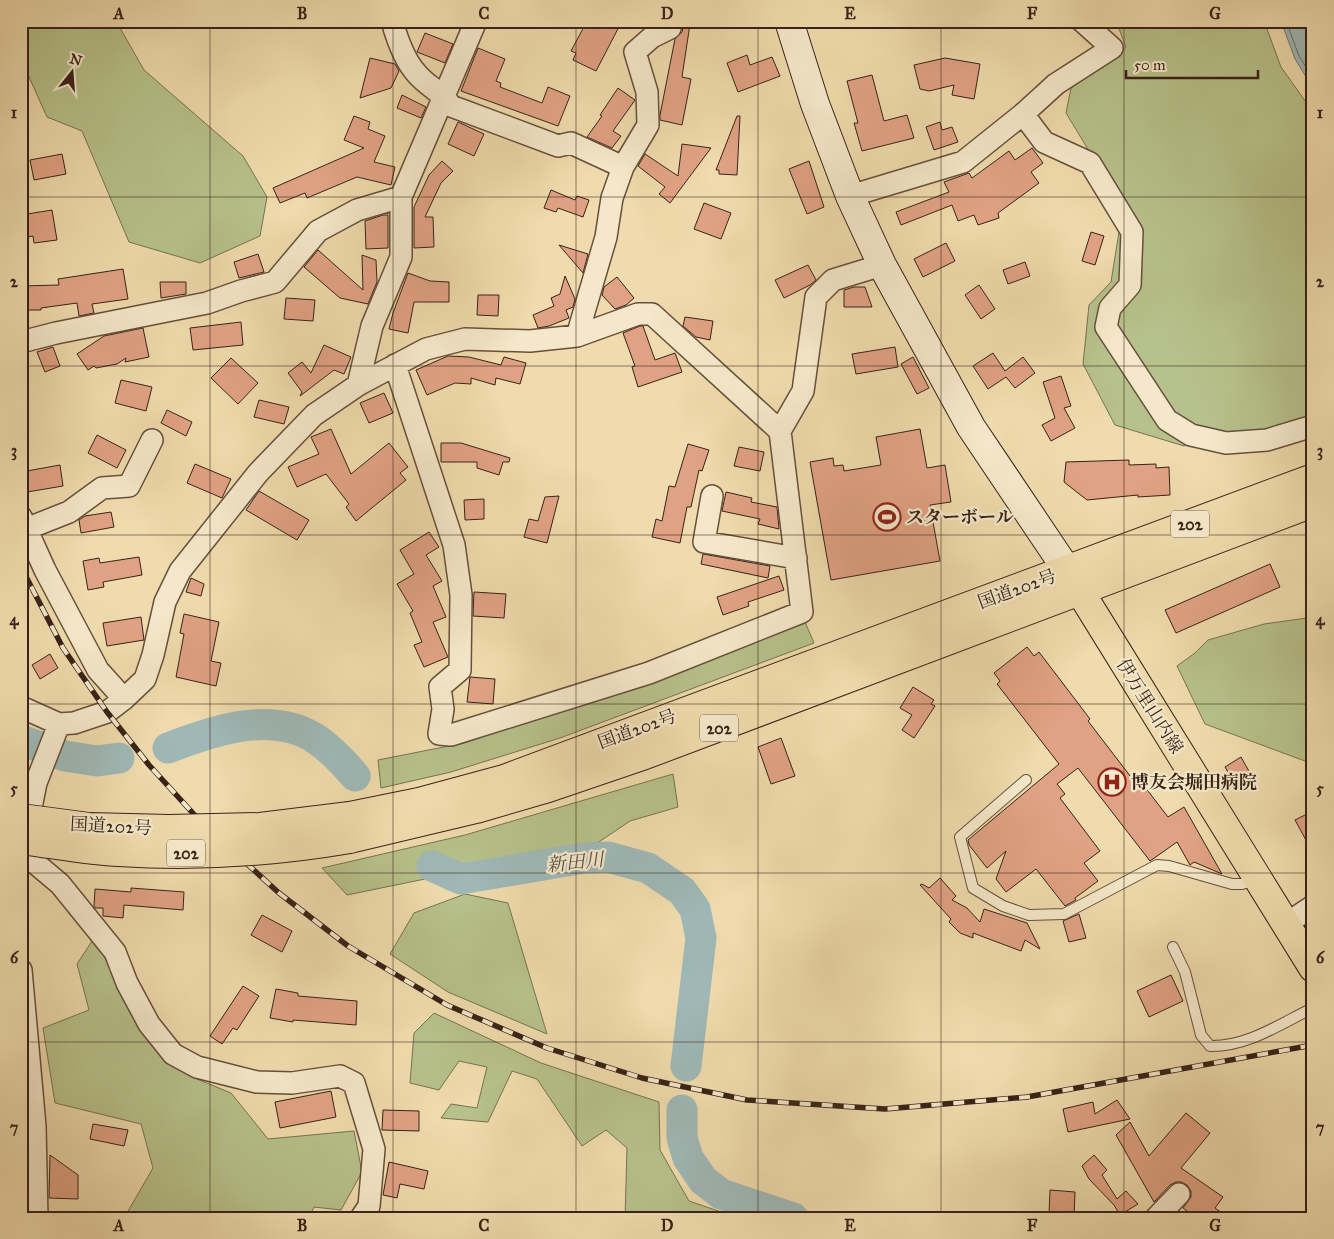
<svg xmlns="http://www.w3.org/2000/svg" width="1334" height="1239" viewBox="0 0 1334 1239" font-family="'IM FELL Great Primer','Noto Serif JP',serif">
	<rect width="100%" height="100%" fill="#efdbad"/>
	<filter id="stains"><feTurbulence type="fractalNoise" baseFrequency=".004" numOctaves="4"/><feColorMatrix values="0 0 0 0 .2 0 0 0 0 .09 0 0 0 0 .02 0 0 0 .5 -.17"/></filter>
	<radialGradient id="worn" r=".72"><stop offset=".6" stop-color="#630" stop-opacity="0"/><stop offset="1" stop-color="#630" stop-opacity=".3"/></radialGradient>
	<path fill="#b7c18b" stroke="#787251" d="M21 21H26L28 24 39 21H116L144 70 243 156 267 197 260 236 200 263 129 242 82 131 47 117 21 59Z
		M1116 21H1264L1281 67 1313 112V420L1254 435 1212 431 1184 446 1115 425 1083 364 1089 305 1111 282 1123 207 1066 113 1071 88 1126 47Z
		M1313 615V764L1205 724 1177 666 1195 653 1208 640 1264 624 1307 618Z
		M805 622 814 643 560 738 451 772 381 788 378 760 464 743Z
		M673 774 678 807 630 821 596 844 347 895 322 868 465 835Z
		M465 894 508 903 547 1034 448 992 390 954 414 913Z
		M94 938 115 969 150 1042 197 1079 231 1093 268 1139 354 1131 362 1172 341 1210 314 1207 309 1218H124L153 1168 141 1124 55 1103 43 1028 89 1010 77 964Z
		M434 1013 541 1063 659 1102 660 1150 689 1201 739 1218H625L627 1148 606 1130 582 1146 537 1079 512 1071 488 1122 441 1118 451 1104 477 1108 487 1067 459 1061 439 1090 410 1083 414 1033Z"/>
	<path fill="#9fb8b6" stroke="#767c76" d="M1281 21H1313V88L1295 59Z"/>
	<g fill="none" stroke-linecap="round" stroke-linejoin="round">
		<path stroke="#6c6d66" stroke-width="1" d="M1286 21 1299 56 1313 78"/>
		<path stroke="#9fb8b6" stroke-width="31" d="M21 740 65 756 97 761 119 758
			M168 748C212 731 269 711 313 737 329 747 343 762 355 776
			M432 866 461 879 584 858 608 857 648 868 682 891 695 909 701 938 686 1066
			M682 1110V1138L688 1158 703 1180 721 1194 793 1218"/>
	</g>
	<path fill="#e0a284" stroke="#382217" d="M587 21H622L596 71 573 60 576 53 571 51Z
		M684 23 690 24 682 77 691 79 682 125 660 120V115L675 39 682 32Z
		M425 33 453 44 445 63 417 52Z
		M478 48 505 59 496 81 501 83 500 87 542 103 548 87 570 96 558 126 461 91Z
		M747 55 750 65 772 57 780 76 738 92 727 63Z
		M370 58 395 64 399 71 391 88 360 98Z
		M945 58 980 64 974 99 952 95 954 85 929 91 920 89 914 65Z
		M872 75 884 121 907 115 914 138 862 151 854 123H858L847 81Z
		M618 88 635 100 613 131 621 136 612 148 587 137 602 116 600 115Z
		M402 95 426 107 421 118 397 108Z
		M354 116 370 122 368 129 385 136 374 162 395 167 391 185 357 177 307 198 305 193 280 203 273 188 364 148 344 140Z
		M737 116H740L737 175 719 174V170H716Z
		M458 122 484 134 474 156 448 144Z
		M940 122 942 130 952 127 958 142 934 150 926 127Z
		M682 144 711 148 670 203 659 194 665 187 638 166 645 154 678 176Z
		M1032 148 1043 163 1031 172 1039 183 998 213 999 218 978 225 974 215 958 221 952 205 901 225 896 212 949 192 944 182 969 173 972 178 1009 151 1015 160Z
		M62 154 66 174 34 180 30 160Z
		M442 161 453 171 441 183 425 217H433L434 247 414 248V207L429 175Z
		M809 161 824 207 807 214 789 169Z
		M551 190 575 200 577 196 589 200 583 217 558 208 556 212 544 208Z
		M704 203 731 213 721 239 694 229Z
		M52 210 57 240 34 243 33 236 21 238V215Z
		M383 215H388V248L366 249 365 221Z
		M1091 232 1104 236 1095 265 1082 261Z
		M946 243 955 261 923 277 914 259Z
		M559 245 588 254 583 273Z
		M318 250 363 290 362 255 376 260 377 282 368 304 340 298 304 267Z
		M258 254 264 272 239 278 234 262Z
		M1025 262 1030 276 1008 284 1003 270Z
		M808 265 816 280 810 285 784 298 775 280Z
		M123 269 128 299 92 304 94 313 79 316 77 303 41 308V310H21V286L59 285 58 279Z
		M408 273 430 281 449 282V302H414L408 333 389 329 393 313Z
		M565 276 575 299 573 307 566 310 569 318 549 326 538 328 533 315 554 306 551 298 560 294Z
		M617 277 634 298 626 305 615 309 602 295 604 287Z
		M160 282H186V294L161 298Z
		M979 285 995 309 981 319 965 295Z
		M854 287H865L872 307H844V290Z
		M478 295H499L498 316 477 315Z
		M286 298 315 300 313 321 284 319Z
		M685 317 713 321 710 340 696 337 683 326Z
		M241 322 243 345 193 350 190 328Z
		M640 326H643L655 360 675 353 682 372 638 387 632 367 635 366 623 333Z
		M143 328 149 357 125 362 126 358 117 364 96 368 94 366 88 370 77 354 104 336Z
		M324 345 351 357 344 374 334 370 300 396 302 392 288 373 302 362 311 373Z
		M53 347 60 366 45 372 37 352Z
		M895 347 898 367 856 374 852 354Z
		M993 353 1005 371 1023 357 1035 373 1015 388 1006 377 988 389 973 366Z
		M448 356 469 357 501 365 504 357 526 363 520 384 496 378 495 385 471 378V384L455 383 427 395 416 370Z
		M913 357 929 388 917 394 901 364Z
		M231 358 258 383 238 404 211 378Z
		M1061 376 1071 406 1064 408 1075 428 1051 441 1042 425 1055 418 1043 382Z
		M121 380 152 387 146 411 115 403Z
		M384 393 393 413 369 423 360 403Z
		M259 400 289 407 284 424 254 417Z
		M167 410 192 422 186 436 161 423Z
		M331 429 351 474 389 443 408 467 400 473 406 480 356 521 346 507 349 504 326 474 297 487 288 467 319 454 311 437Z
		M920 429 927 468 945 465 951 502 930 505 940 561 831 580 810 462 833 458 834 466 843 465 844 471 881 465 876 437Z
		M97 435 126 450 117 468 88 453Z
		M441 443H461L510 458 509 462H503L499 475 477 468V462H441Z
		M688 444 709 450 702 471 699 470 691 507H687L680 543 652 537 656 519 662 521 669 486 675 487Z
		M739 447 764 452 760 471 734 466Z
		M1129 460V465L1156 464V468L1169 467 1170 495 1138 497V495L1087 500 1064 482 1066 462Z
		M195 464 231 479 222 498 187 483Z
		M60 465 63 486 21 493V472Z
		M259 491 309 520 297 540 246 510Z
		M726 492 752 498 751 502 777 507 779 529 758 524 760 519 722 511Z
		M559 496 547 543 524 537 529 519 538 521 545 497Z
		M484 499V519L465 520 464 500Z
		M111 512 114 527 81 533 79 520 85 516Z
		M429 532 439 547 426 555 442 581 433 586 446 617 433 622 448 657 424 667 414 645 422 642 410 613 413 611 397 584 414 574 400 550Z
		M703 554 770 566 768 578 701 564Z
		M139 557 142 575 103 582 104 587 88 590 83 561 99 558 100 563Z
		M1270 564 1280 587 1176 633 1165 610Z
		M779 576 784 590 748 602 749 606 723 615 717 597Z
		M191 578 204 584 201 596 186 592Z
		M474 592 506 594 504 618 473 616Z
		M184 614 219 622 211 661 221 663 216 686 176 677 184 634 180 633Z
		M141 617 144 640 107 646 103 623Z
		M1027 647 1034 656 1039 652 1090 719 1088 721 1134 781 1138 778 1168 817 1184 807 1222 874 1194 862 1190 865 1177 842 1150 861 1078 768 1057 784 1065 794 1060 798 1100 851 1084 863 1098 881 1075 898 1076 900 1065 906 1036 869 1006 892 996 879 1006 851 987 868 969 845 968 840 1059 764 997 684 1000 681 994 673Z
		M50 654 58 668 40 679 32 665Z
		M470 677 495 679 493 704 467 702Z
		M913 687 934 700 931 704 935 706 914 738 902 730 912 715 900 708Z
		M781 738 795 776 771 784 758 747Z
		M1241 757 1250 773 1234 782 1225 767Z
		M1313 811V853L1295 820Z
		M940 878 956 896 952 900 967 908 980 922 984 909 1027 923 1040 949 1025 940 1021 951 973 933V938L960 933 949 922 951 919 920 885 922 884 929 888Z
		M131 888 184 892 183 910 124 905 123 918 103 916V908H95L94 906 95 889 131 892Z
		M1079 914 1086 938 1069 942 1063 921Z
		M262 915 292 931 282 952 251 935Z
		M1171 975 1183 1001 1149 1017 1137 991Z
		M243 986 259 996 237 1030 233 1028 222 1044 210 1036Z
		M276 989 298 993V996L357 1001 356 1025 293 1020V1022L270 1018Z
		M331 1091 336 1117 280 1128 275 1102Z
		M1117 1100 1130 1119 1068 1132 1063 1109 1093 1102 1095 1114Z
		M383 1110 419 1111V1131L382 1130Z
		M1186 1113 1210 1133 1181 1168 1223 1197 1215 1208 1229 1218H1196L1183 1208 1191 1197V1191L1187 1185 1181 1182H1176L1170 1185 1154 1202 1116 1135 1130 1122 1149 1156Z
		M93 1124 128 1130 124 1146 90 1139Z
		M50 1155 78 1175V1199L49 1198Z
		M1094 1155 1107 1170 1102 1175 1117 1199 1126 1191 1138 1204 1120 1215 1114 1205 1089 1179 1082 1166Z
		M389 1162 428 1171 424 1189 400 1184 397 1198 383 1195Z
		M1050 1190 1075 1192 1074 1216 1049 1215Z"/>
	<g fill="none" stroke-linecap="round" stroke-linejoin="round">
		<g stroke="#66503c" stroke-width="12">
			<path id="lane" d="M1026 780 960 837 973 888 1003 906 1029 915 1064 914 1157 865 1169 866 1232 884H1242L1257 880
				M1173 947 1185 972 1201 1035 1210 1046C1247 1047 1280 1024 1313 1008"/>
		</g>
		<g stroke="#66503c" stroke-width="24">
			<path id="street" d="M392 21C397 39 404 60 417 74 428 87 441 91 451 106L558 146 571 143 623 167
				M1023 114 1044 142 1090 163 1132 232 1130 285 1110 308 1106 327 1167 420 1191 435 1226 443 1267 440 1313 426
				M850 196 963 162 1023 114 1056 84 1112 48 1082 21
				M577 336 606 237 612 198 623 167 648 125 647 92 635 52 652 37 670 28 672 21
				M21 342 56 333 207 303 241 291 275 282 318 231 357 210 401 197
				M395 365 454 545 461 595 460 670 440 687 443 709 439 734 451 735 649 673 802 612 780 431
				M358 385 372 326 401 257V197L476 21
				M712 496 704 542 796 558
				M21 517 45 570 98 670 124 699
				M26 529 69 512 102 488 129 486 152 440
				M21 707 59 724 74 723 107 712 124 699 145 679 153 655 165 602 180 571 258 473 314 415 358 385 426 349 465 339 530 341 577 336 638 314H652L780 431 803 391 816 297 833 280 882 265
				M26 833 36 783 59 724
				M22 852 60 884 115 952 127 983 149 1024 173 1054 197 1067 257 1082 292 1083 340 1076 354 1083 374 1149 369 1206 361 1218
				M1286 924 1313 906
				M21 970 35 1126 37 1218
				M1156 1218 1179 1194"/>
		</g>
		<g stroke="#382217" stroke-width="30">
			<path id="secondary" d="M789 21 815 104 850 196 882 265 971 427 1067 570"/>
		</g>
		<g stroke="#382217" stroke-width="30">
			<path id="primary" d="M1068 572 1313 968"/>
		</g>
		<g stroke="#382217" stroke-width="30">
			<path id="highway" d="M350 816 419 802 504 779 1313 478
				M350 839 476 809 548 788 645 755 1313 503"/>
		</g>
		<use href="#lane" stroke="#f5e8ca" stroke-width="10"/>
		<use href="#street" stroke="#f5e8ca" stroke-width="21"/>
		<use href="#secondary" stroke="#f5e8ca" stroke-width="28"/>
		<use href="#primary" stroke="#efdbad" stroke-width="28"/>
		<use href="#highway" stroke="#efdbad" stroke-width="28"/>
		<g stroke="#382217" stroke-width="5.5">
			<path id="rail" d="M21 567 63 648 107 712 149 765 200 821 279 893 348 946 447 1005 547 1048 642 1078 747 1100 885 1109 1027 1097 1313 1045"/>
		</g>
		<use href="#rail" stroke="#f5e8ca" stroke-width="4" stroke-dasharray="11" stroke-linecap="butt"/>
		<g stroke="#382217" stroke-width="30" stroke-linecap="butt">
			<path id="highway-bridge" d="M21 818 89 827 169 829 260 827 350 816
				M21 840C54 844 87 851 119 852 197 857 274 852 350 839"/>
		</g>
		<use href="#highway-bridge" stroke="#efdbad" stroke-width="28"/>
	</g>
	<path fill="none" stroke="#382217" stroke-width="1" stroke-opacity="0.55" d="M210 21V1218M393 21V1218M576 21V1218M758 21V1218M941 21V1218M1124 21V1218M21 197H1313M21 366H1313M21 535H1313M21 704H1313M21 873H1313M21 1042H1313"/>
	<defs>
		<g id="stadium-ring" transform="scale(1.4375)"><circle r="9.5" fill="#f5e8ca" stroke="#8f2418" stroke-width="1.5"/><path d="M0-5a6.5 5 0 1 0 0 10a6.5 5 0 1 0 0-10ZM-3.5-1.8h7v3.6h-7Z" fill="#8f2418"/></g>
		<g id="hospital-ring" transform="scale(1.4375)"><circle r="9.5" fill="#f5e8ca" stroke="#8f2418" stroke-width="1.5"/><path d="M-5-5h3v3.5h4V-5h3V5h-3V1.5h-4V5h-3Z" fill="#8f2418"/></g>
	</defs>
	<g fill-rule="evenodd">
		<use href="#stadium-ring" x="887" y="517"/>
		<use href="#hospital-ring" x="1112" y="782"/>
	</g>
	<g text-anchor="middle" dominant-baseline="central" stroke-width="4.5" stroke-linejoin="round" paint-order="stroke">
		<g fill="#f5e8ca" stroke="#715d4d" stroke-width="1">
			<rect x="1171" y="510.5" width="38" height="27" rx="4"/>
			<rect x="700" y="714.5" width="38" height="27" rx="4"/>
			<rect x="167" y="839.5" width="38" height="27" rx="4"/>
		</g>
		<g font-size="16" font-weight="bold" fill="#382217">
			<text x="1190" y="524">202</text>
			<text x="719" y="728">202</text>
			<text x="186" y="853">202</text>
		</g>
		<g font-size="18" font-weight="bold" fill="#382217" stroke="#f5e8ca" text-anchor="start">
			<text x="906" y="517">スターボール</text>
			<text x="1131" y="782">博友会堀田病院</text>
		</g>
		<g font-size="18" fill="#382217" stroke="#f5e8ca">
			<text transform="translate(1017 589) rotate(-20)">国道202号</text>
			<text transform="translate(1150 706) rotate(58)">伊万里山内線</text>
			<text transform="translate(637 729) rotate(-20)">国道202号</text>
			<text transform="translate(111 826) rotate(3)">国道202号</text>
		</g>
		<g font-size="19" font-style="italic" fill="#574f47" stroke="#f5e8ca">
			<text transform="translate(575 862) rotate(-6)">新田川</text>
		</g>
	</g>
	<rect width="1334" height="1239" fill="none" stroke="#efdbad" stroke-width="55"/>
	<g transform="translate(72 72) rotate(17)" stroke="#f5e8ca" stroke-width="4" paint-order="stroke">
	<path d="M0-4L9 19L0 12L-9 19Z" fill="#382217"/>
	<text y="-8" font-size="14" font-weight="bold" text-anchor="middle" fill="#382217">N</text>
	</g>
	<path d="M1126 70v8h132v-8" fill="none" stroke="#382217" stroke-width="2.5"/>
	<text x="1134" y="70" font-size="15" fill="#382217" stroke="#f5e8ca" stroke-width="4" paint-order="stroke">50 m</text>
	<rect x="28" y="28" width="1278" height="1184" fill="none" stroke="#382217" stroke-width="2"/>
	<g font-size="16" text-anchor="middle" font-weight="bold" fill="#382217">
		<text x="119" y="19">A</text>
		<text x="302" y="19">B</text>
		<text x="484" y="19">C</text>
		<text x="667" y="19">D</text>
		<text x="850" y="19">E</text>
		<text x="1032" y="19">F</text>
		<text x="1215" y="19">G</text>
		<text x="14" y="118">1</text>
		<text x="1320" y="118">1</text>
		<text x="14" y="287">2</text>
		<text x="1320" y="287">2</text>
		<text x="14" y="456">3</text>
		<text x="1320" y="456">3</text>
		<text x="14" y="625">4</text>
		<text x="1320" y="625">4</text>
		<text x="14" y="794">5</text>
		<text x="1320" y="794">5</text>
		<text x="14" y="963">6</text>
		<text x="1320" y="963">6</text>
		<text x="14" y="1133">7</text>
		<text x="1320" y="1133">7</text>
		<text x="119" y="1231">A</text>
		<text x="302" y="1231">B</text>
		<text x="484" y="1231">C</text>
		<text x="667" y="1231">D</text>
		<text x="850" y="1231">E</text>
		<text x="1032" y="1231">F</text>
		<text x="1215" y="1231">G</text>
	</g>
	<rect width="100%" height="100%" filter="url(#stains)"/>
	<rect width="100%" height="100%" fill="url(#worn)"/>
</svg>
